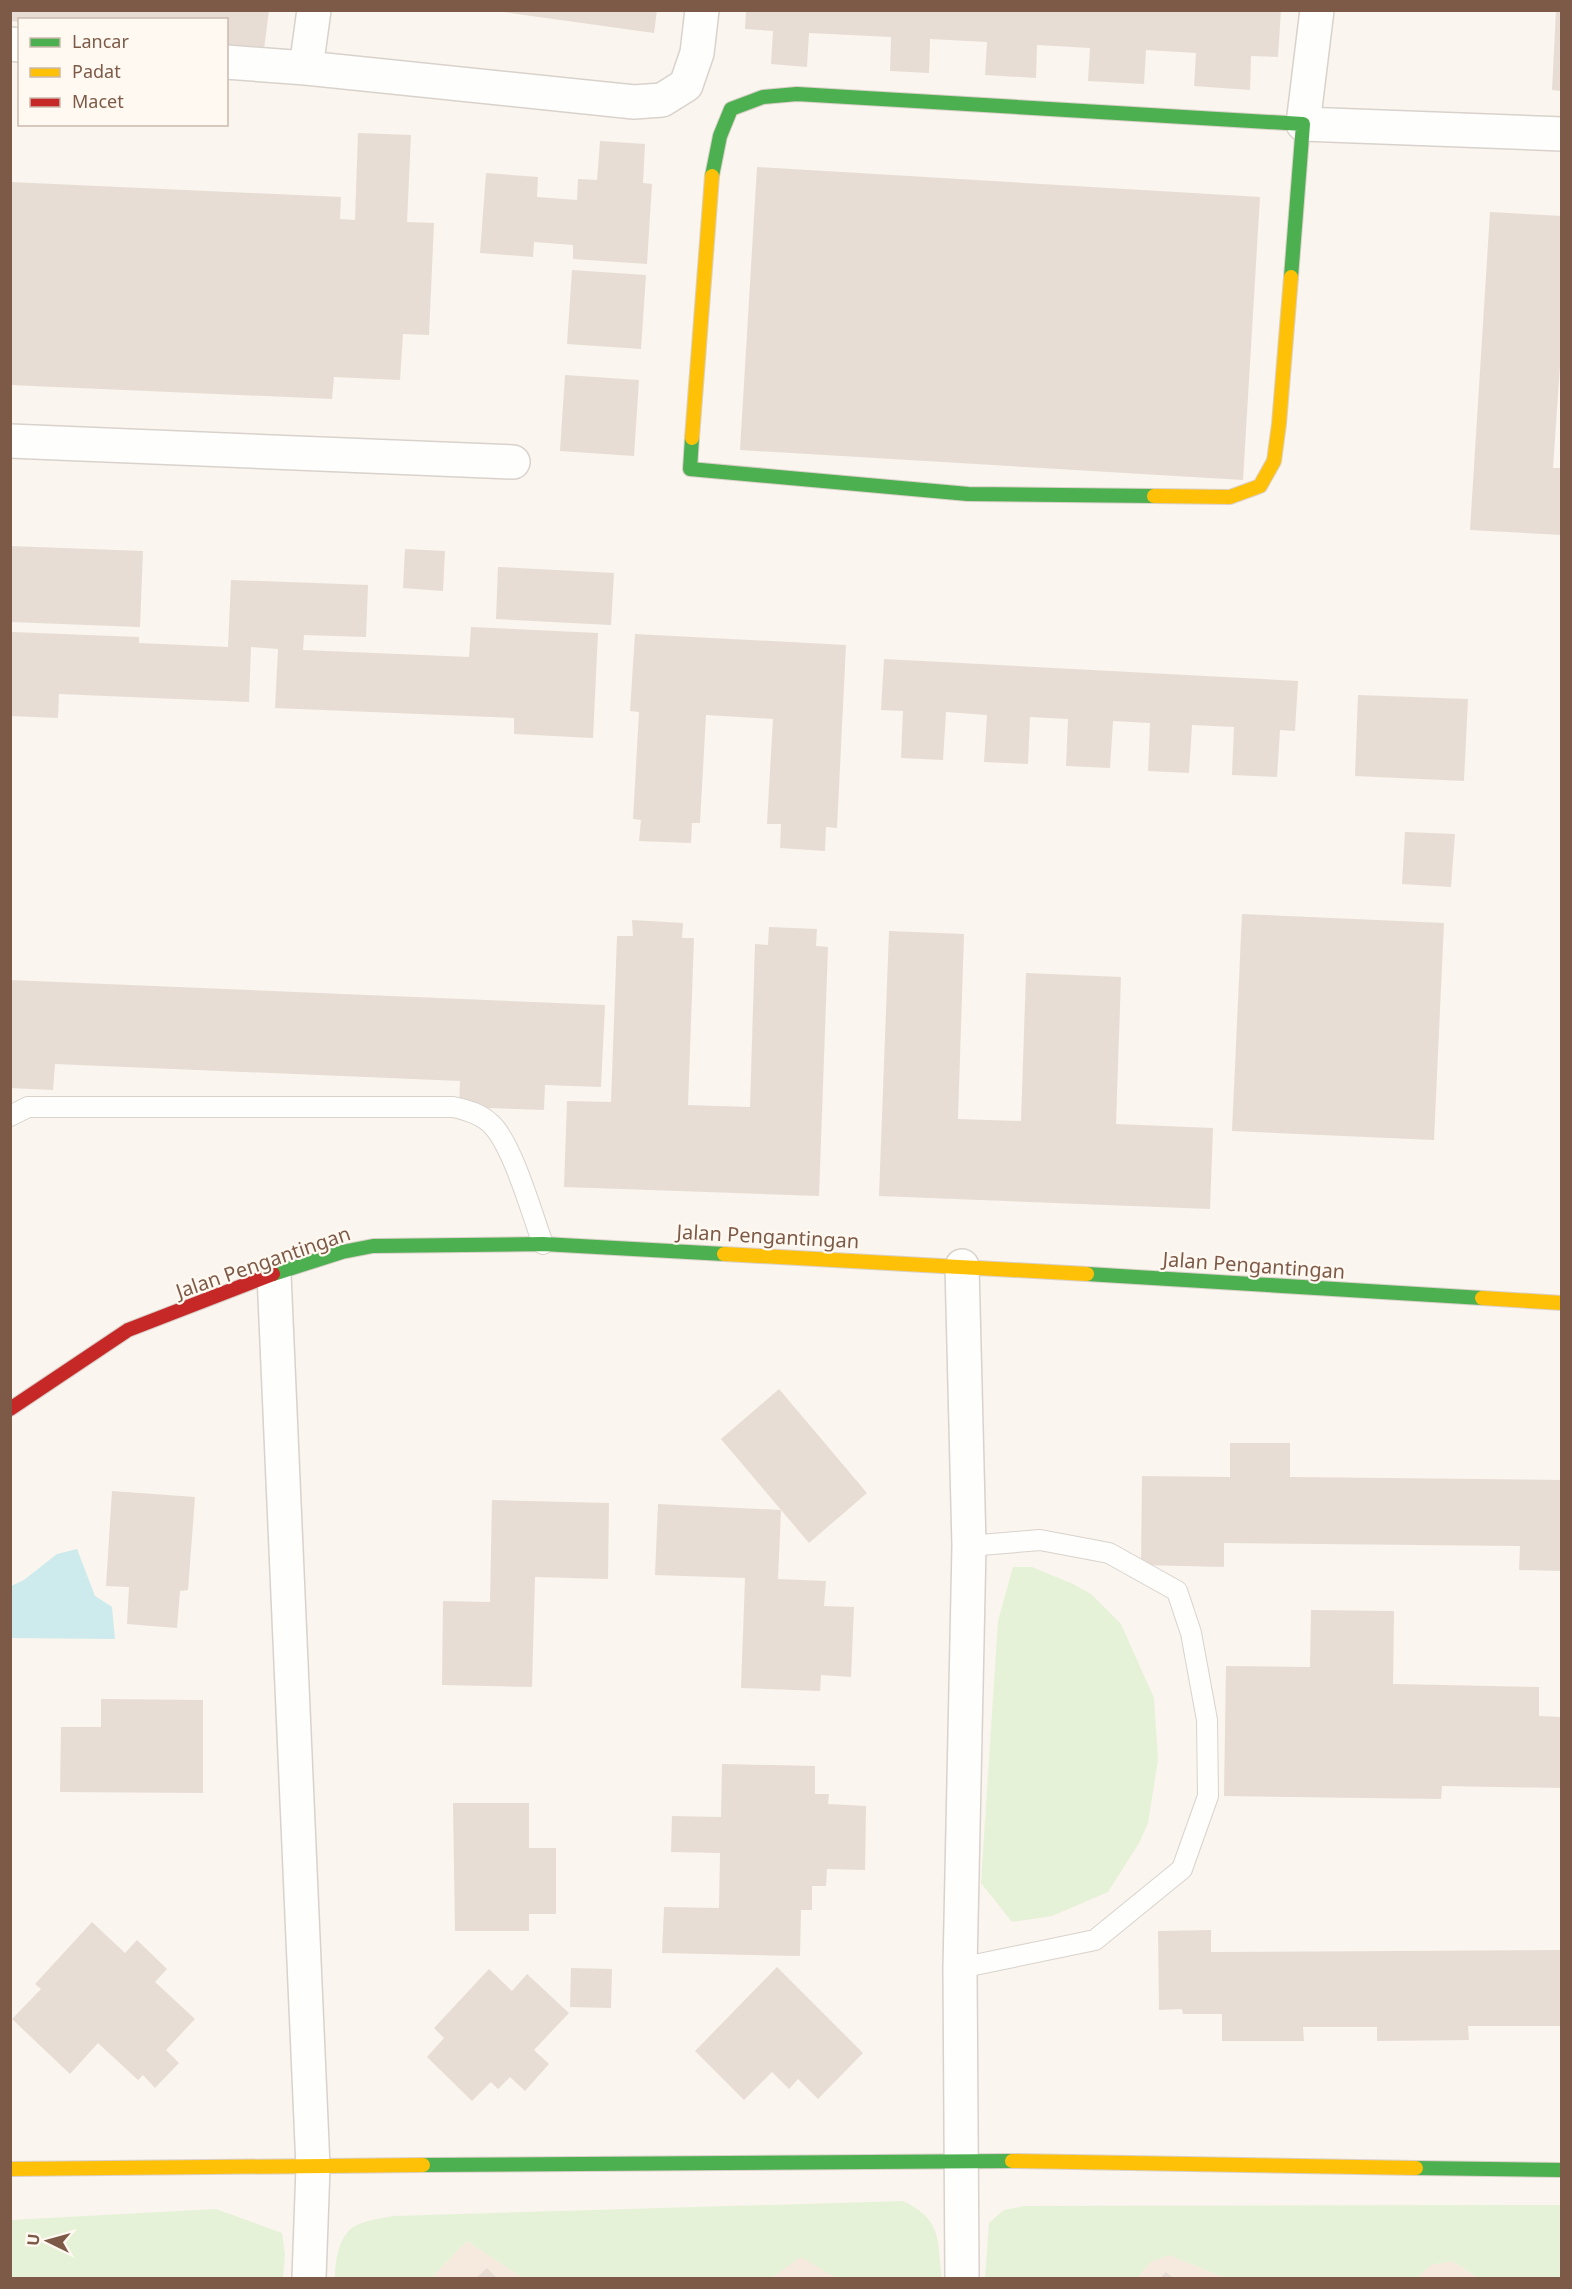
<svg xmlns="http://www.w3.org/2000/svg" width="1572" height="2289" viewBox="0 0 1572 2289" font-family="'Noto Sans',sans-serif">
	<rect width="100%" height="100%" fill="#faf5ee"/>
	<path fill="#f6eade" d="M467 2241 523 2278H431Z
		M1169 2255 1225 2278H1137L1151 2262Z
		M801 2256 836 2278H771Z
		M1452 2261 1478 2278H1417L1431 2265Z"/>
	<path fill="#e6f2d7" d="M1013 1567H1032L1073 1584 1091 1594 1121 1624 1154 1698 1158 1760 1148 1823 1139 1843 1108 1892 1052 1916 1012 1922 981 1883 998 1621Z
		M903 2201C943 2220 937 2240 942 2278H836L801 2257 771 2278H523L467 2241 431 2278H335C335 2259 339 2232 359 2224 370 2220 382 2218 393 2216Z
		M1561 2205V2278H1478L1452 2261 1431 2265 1417 2278H1225L1169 2255 1151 2262 1137 2278H985L989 2223 1004 2210 1025 2206Z
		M216 2209 282 2233 285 2255 283 2278H11V2220Z"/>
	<path fill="#cdeaec" d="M77 1549 95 1596 112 1607 115 1639 11 1638V1586L24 1580 57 1554Z"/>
	<path fill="#e7ddd5" d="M10 10H269L263 57 226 51V20H20V22L10 21Z
		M489 10H657L654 33Z
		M746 10H1281L1278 57 1251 56 1250 90 1194 86 1196 53 1146 50 1144 84 1088 81 1090 48 1037 45 1036 78 985 75 987 42 930 39 929 73 890 71 891 37 809 33 807 67 771 64 773 31 745 29Z
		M1556 10H1562V91L1552 90Z
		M358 133 411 135 407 222 434 223 429 335 403 334 400 380 334 377 332 399 10 385V182L341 197 340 219 355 220Z
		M600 141 645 144 643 183 652 184 647 264 573 259V245L534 242 533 257 480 253 486 173 538 177 537 197 577 200 578 179 597 180Z
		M757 167 1260 197 1243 480 740 450Z
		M1490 212 1562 216V336L1553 468H1562V535L1470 530Z
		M572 270 646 275 641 349 567 344Z
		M565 375 639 380 634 456 560 451Z
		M10 546 143 551 140 627 10 622Z
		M405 549 445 551 443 591 403 588Z
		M498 567 614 573 611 625 496 619Z
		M231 580 368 585 366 637 304 635 303 650 469 657 471 627 598 633 593 738 514 734V718L275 708 278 649 251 647 249 702 59 694 58 718 10 716 12 632 139 637V643L228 647Z
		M635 634 846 645 837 828 826 827 825 851 780 848 781 824H767L773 719 706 715 700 823H692L691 843 639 841 641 820 633 819 639 712 630 711Z
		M884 659 1298 681 1295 731 1280 730 1277 777 1232 775 1234 727 1192 725 1189 773 1148 771 1150 723 1113 721 1110 768 1066 766 1068 719 1030 717 1028 764 984 762 987 715 946 712 943 760 901 758 903 711 881 710Z
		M1358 695 1468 699 1464 781 1355 776Z
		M1405 832 1455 834 1451 887 1402 884Z
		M1242 914 1444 923 1434 1140 1232 1131Z
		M632 920 683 923 682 938H694L688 1105 750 1107 755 944 768 945 769 927 817 929 816 946 828 947 819 1196 564 1187 567 1101 611 1102 617 936H633Z
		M889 931 964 934 958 1119 1021 1121 1026 973 1121 977 1116 1124 1213 1128 1210 1209 879 1196Z
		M10 980 605 1005 601 1087 545 1085 544 1110 459 1107 460 1081 55 1064 53 1090 10 1088Z
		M779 1389 867 1493 809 1543 721 1439Z
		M1230 1443H1290V1477L1562 1480V1571L1519 1570 1520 1546 1224 1543V1567L1141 1565 1142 1476 1230 1477Z
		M112 1491 195 1497 188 1590 180 1591 177 1628 127 1624 129 1587 106 1586Z
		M492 1500 609 1503 608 1579 535 1577 532 1687 442 1685 443 1601 490 1602Z
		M658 1504 781 1510 778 1579 826 1581 824 1606 854 1607 851 1677 821 1675 820 1691 741 1688 745 1578 655 1575Z
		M1311 1610 1394 1611 1393 1684 1539 1687V1716L1562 1717V1788L1442 1786 1441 1799 1224 1796 1226 1666 1310 1667Z
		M101 1699 203 1700V1793L60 1792 61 1727H101Z
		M722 1764 815 1766V1794H829L828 1804 866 1806 865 1870 827 1869 826 1886H812V1910H801L800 1956 662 1953 664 1907 719 1908 720 1853 671 1852 672 1816 721 1817Z
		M453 1803H529V1848H556V1914H529V1931H455Z
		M92 1922 125 1953 137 1940 167 1969 155 1982 195 2019 166 2050 179 2063 155 2088 143 2075 138 2080 98 2043 70 2074 12 2019 41 1989 35 1984Z
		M1211 1930V1952L1562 1950V2026H1468L1469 2040 1377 2041V2027H1303L1304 2041H1222V2014H1183L1182 2009 1159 2010 1158 1931Z
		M777 1967 863 2053 818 2099 798 2079 789 2089 772 2072 744 2100 695 2051Z
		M571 1968 612 1969 611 2008 570 2007Z
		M489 1969 512 1991 527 1974 569 2013 534 2050 549 2064 525 2091 510 2077 498 2089 491 2082 472 2101 427 2057 444 2038 434 2028Z
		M487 2268 497 2278H476Z
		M1166 2272 1173 2278H1160Z"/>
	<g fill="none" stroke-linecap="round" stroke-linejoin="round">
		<g stroke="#d9d2cc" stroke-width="22">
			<path id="lane" d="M10 1116 28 1107H453C467 1110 481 1114 491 1124 512 1143 532 1214 543 1244
				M960 1968 1095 1940 1182 1869 1208 1796 1207 1720 1191 1633 1177 1591 1109 1553 1040 1540 969 1546"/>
		</g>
		<g stroke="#d9d2cc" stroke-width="36">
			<path id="street" d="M1317 10 1303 124 1562 134
				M10 44 20 45
				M226 62 306 68 634 102 662 100 686 85 697 53 702 10
				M306 68 314 10
				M10 441 513 462
				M962 1266 969 1546 960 1968 962 2278
				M274 1274 313 2167 309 2278"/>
		</g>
		<g stroke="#dad0c9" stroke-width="16">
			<path id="fast" d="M797 94 1303 124 1291 277
				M712 176 720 136 731 109 763 97 797 94
				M692 438 690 469 968 494 1154 496
				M273 1274 342 1252 373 1246 543 1244 724 1254
				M1087 1274 1482 1298
				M423 2165 1012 2161
				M1416 2168 1562 2170"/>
		</g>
		<g stroke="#dad0c9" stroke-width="16">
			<path id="slow" d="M692 438 712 176
				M1154 496 1230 497 1260 486 1274 461 1279 424 1291 277
				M724 1254 1087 1274
				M1482 1298 1562 1303
				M1012 2161 1416 2168
				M10 2169 423 2165"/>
		</g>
		<g stroke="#dad0c9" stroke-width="16">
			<path id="jam" d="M10 1409 128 1330 273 1274"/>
		</g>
		<use href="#lane" stroke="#fefefc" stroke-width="20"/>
		<use href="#street" stroke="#fefefc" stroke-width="33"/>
		<use href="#fast" stroke="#4caf50" stroke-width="14"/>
		<use href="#slow" stroke="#ffc107" stroke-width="14"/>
		<use href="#jam" stroke="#c62828" stroke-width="14"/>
	</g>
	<g text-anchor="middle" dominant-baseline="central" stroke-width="4.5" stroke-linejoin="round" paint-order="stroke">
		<g font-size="20" fill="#7d5a48" stroke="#fff9f1">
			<text transform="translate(768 1236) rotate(3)">Jalan Pengantingan</text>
			<text transform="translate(263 1262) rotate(-19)">Jalan Pengantingan</text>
			<text transform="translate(1254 1265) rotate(4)">Jalan Pengantingan</text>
		</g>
	</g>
	<rect width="1572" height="2289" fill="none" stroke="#7d5a48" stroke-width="24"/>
	<rect x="18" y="18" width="210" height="108" fill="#fff9f1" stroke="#cbb9ad" stroke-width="1.5"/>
	<rect x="30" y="38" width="30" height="9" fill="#4caf50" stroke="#cbb9ad" stroke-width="1.5"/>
	<text x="72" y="48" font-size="18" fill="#7d5a48">Lancar</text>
	<rect x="30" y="68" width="30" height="9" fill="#ffc107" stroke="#cbb9ad" stroke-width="1.5"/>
	<text x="72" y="78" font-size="18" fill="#7d5a48">Padat</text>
	<rect x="30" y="98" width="30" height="9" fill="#c62828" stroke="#cbb9ad" stroke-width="1.5"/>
	<text x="72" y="108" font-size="18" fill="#7d5a48">Macet</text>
	<g transform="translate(48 2241) rotate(275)" stroke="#fff9f1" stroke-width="4.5" paint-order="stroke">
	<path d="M0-4.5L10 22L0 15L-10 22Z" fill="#7d5a48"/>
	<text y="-9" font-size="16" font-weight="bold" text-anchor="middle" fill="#7d5a48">U</text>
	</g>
</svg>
